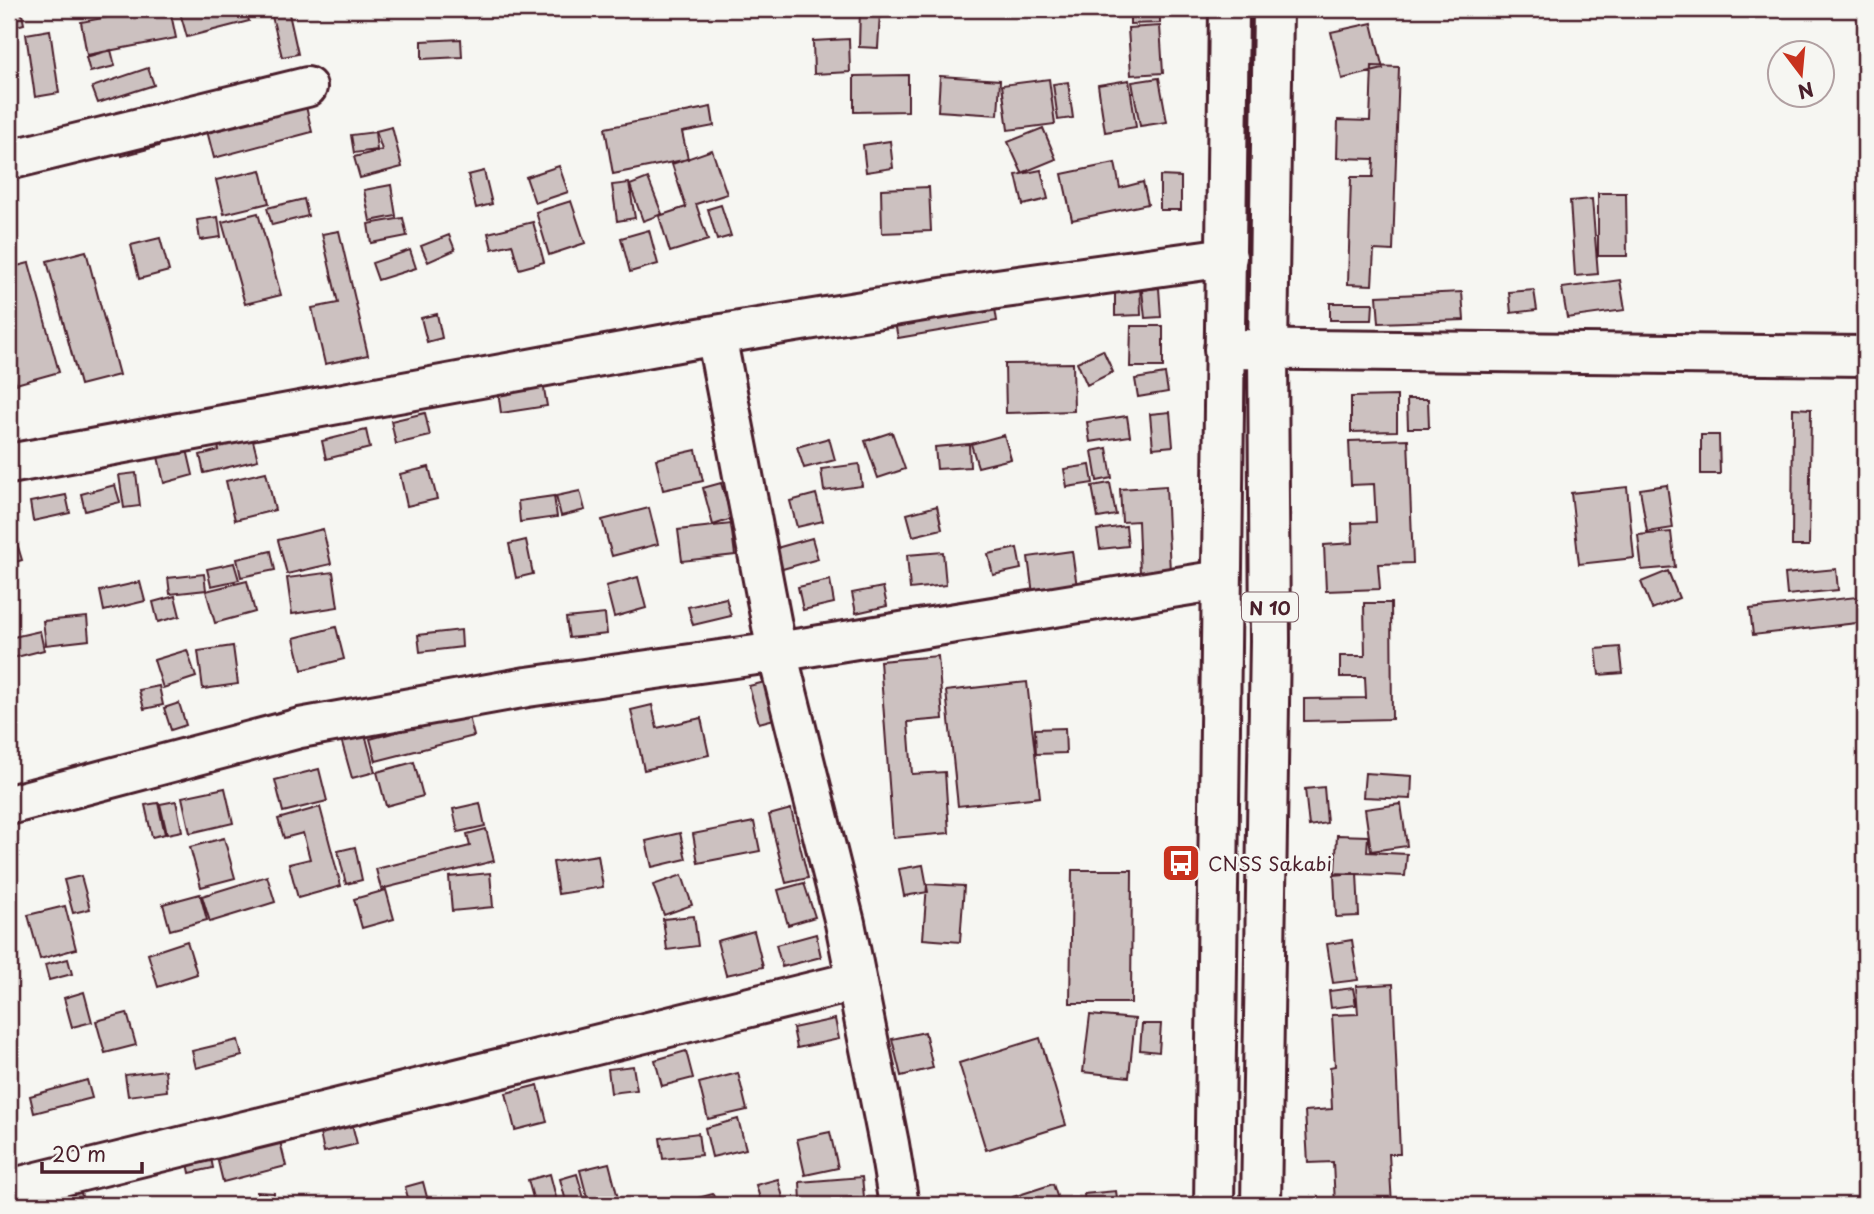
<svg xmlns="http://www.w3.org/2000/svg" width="1874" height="1214" viewBox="0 0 1874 1214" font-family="'Playpen Sans',sans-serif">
	<rect width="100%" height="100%" fill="#f6f6f2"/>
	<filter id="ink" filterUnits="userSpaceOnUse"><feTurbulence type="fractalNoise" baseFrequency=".0143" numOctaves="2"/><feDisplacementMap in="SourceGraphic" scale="14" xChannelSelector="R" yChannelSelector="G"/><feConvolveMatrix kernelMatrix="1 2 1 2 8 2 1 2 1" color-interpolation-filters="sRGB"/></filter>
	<g filter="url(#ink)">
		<path fill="#ccc1c0" stroke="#4a1f2b" stroke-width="2" d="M9 9H21L24 24 9 28Z
			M78 9H93L94 11 80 16Z
			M151 9H170L176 38 87 55 81 22Z
			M179 9H246L249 21 187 37Z
			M288 9 298 54 282 57 271 12Z
			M860 9H912V14L880 13 878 48 859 47Z
			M1160 10V23L1130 24V11Z
			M1372 23 1383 69 1342 79 1331 32Z
			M1160 26 1163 73 1131 75 1128 28Z
			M50 30 59 93 35 97 26 34Z
			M461 39 462 57 422 59V41Z
			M849 39 850 72 814 74 813 41Z
			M111 50 115 66 90 72 86 57Z
			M1372 66 1399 67 1393 251 1374 250 1372 285 1348 284 1351 177H1373L1374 159 1337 158 1338 120 1370 121Z
			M148 68 154 85 98 103 92 87Z
			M908 75V111L854 112V76Z
			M940 76 1000 80 998 115 938 111Z
			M1159 78 1167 122 1140 126 1132 82Z
			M1049 79 1055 124 1008 130 1002 85Z
			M1129 80 1136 127 1105 132 1098 85Z
			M1068 82 1073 118 1058 120 1053 84Z
			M304 98 312 132 214 158 205 123Z
			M711 107 714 126 682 132 688 159 613 174 605 128Z
			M392 127 402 167 360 178 354 157 382 150 376 131Z
			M155 128 159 146 122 156 117 138Z
			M1043 128 1056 159 1022 173 1008 142Z
			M375 132 377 150 354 153 351 135Z
			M890 141 893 168 866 172 863 145Z
			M712 150 727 194 696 204 708 240 670 252 659 216 686 207 672 164Z
			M1115 163 1120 188 1143 182 1148 204 1072 220 1062 174Z
			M559 166 568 192 535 203 526 177Z
			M261 170 269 203 224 214 216 180Z
			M1041 170 1048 199 1023 205 1016 175Z
			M484 171 492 204 476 208 468 175Z
			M1160 176 1181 177V210H1160Z
			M648 178 662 214 643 221 630 185Z
			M629 183 635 218 617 221 612 185Z
			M391 185 396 216 370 221 364 190Z
			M929 187 931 231 882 233 881 189Z
			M1598 193H1626L1627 256H1598Z
			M304 199 308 216 272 225 267 208Z
			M1592 199 1598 274 1575 276 1570 201Z
			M571 201 585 243 549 255 536 212Z
			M721 205 731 236 717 240 708 209Z
			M258 213 281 295 245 304 222 222Z
			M218 217 221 237 200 240 197 220Z
			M403 218 407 236 371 243 368 224Z
			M533 222 544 262 519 269 512 244 492 249 488 233Z
			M649 230 658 264 630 272 621 238Z
			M339 231 368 355 325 364 312 308 338 303 322 234Z
			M449 235 455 250 428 262 421 246Z
			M160 238 169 271 139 279 131 245Z
			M410 250 416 268 378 280 372 263Z
			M86 251 119 375 80 385 47 261Z
			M29 263 59 372 16 384 9 358V268Z
			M1620 280 1625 310 1567 318 1562 288Z
			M1140 281 1141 315 1115 316V282Z
			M1159 288 1161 317 1145 318 1142 290Z
			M1534 290 1537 310 1511 313 1509 292Z
			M1462 292 1464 320 1379 323 1377 296Z
			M994 302 997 321 898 338 894 318Z
			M1330 303H1373L1372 320H1330Z
			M437 314 442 338 427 342 421 318Z
			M1131 326H1163V367H1130Z
			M1103 350 1113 372 1087 385 1077 362Z
			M1073 363 1074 411 1006 413 1005 364Z
			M1165 374 1168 392 1138 397 1135 379Z
			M543 383 547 406 501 413 498 391Z
			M1397 396V431L1351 432V397Z
			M1407 399H1428L1429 428H1408Z
			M1793 408 1811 409 1809 546H1792Z
			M1170 412 1173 446 1153 448 1150 414Z
			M425 413 430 436 396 444 391 421Z
			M246 414 258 460 204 473 200 455 219 450 212 423Z
			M1127 416 1130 436 1090 442 1087 422Z
			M366 430 370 448 326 459 322 441Z
			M892 432 905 469 878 478 865 441Z
			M1004 435 1011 459 978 467 971 444Z
			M1701 435H1719L1720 474H1701Z
			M829 438 835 460 804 468 797 447Z
			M1408 439 1413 563 1378 564 1380 589 1326 591 1324 545 1353 543 1352 523 1376 522 1374 484 1351 485 1349 441Z
			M185 441 193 475 164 483 156 448Z
			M969 444 970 467 937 469 935 447Z
			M1107 448 1112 478 1097 481 1092 451Z
			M696 450 703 481 663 490 656 459Z
			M859 464 862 486 824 491 821 469Z
			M1090 465 1093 483 1067 487 1064 469Z
			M429 467 437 499 407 506 400 474Z
			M266 472 275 510 235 520 226 481Z
			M136 473 140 506 124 508 119 475Z
			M721 483 732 519 713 525 703 488Z
			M1110 483 1116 515 1098 518 1092 486Z
			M115 485 120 502 85 511 81 494Z
			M1667 485 1673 528 1647 532 1640 489Z
			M1166 486 1170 572 1140 574 1138 521 1122 522 1120 489Z
			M1627 487 1634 558 1579 564 1571 493Z
			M580 491 585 510 561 516 556 496Z
			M816 494 823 521 797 527 790 501Z
			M66 495 70 513 33 521 30 502Z
			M554 496 557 517 520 522 518 501Z
			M937 506 942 529 913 536 907 514Z
			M649 508 658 544 612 556 602 520Z
			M9 517 22 560 9 564Z
			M731 524 735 555 682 561 678 530Z
			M1126 526 1128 546 1100 549 1097 530Z
			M323 529 331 564 287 574 278 540Z
			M1671 532 1675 567 1642 570 1638 535Z
			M812 538 818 559 779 570 773 549Z
			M526 540 533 574 516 578 509 544Z
			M1017 548 1021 569 993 575 988 554Z
			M271 551 275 570 241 577 237 559Z
			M1072 551 1077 587 1033 594 1028 557Z
			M943 552 946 585 910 589 907 555Z
			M234 563 239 580 211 586 207 569Z
			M1836 569 1838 590 1787 595 1785 574Z
			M1668 571 1679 598 1652 609 1641 582Z
			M333 572 338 607 292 614 287 578Z
			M204 574 206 590 170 594 168 578Z
			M638 577 646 608 614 617 606 586Z
			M830 580 834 603 803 610 798 587Z
			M247 581 255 612 215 623 206 591Z
			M140 582 145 601 104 611 100 591Z
			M883 587 887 606 856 613 852 593Z
			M175 596 180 616 158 622 153 602Z
			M1865 596V622L1753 635 1750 609Z
			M726 598 731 616 693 625 688 607Z
			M1364 603H1391L1392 719 1304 721V699L1366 698 1365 677H1340V656H1365Z
			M605 614 607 634 569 638 566 618Z
			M87 617 89 640 46 645 43 621Z
			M336 627 344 659 302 670 294 638Z
			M461 630 462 647 420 652 418 635Z
			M40 631 44 650 9 659V638Z
			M233 646 238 684 203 689 198 651Z
			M1620 647 1623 673 1599 675 1596 649Z
			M187 650 196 677 163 688 154 660Z
			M938 656 943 719 908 722 912 774 945 772 949 833 893 838 880 661Z
			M769 681 778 718 759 723 749 686Z
			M1027 682 1040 797 958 806 946 691Z
			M159 686 163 705 144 709 139 690Z
			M179 703 186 725 171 730 164 708Z
			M652 705 657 728 701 718 709 755 644 770 631 710Z
			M468 713 474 736 376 761 370 739Z
			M363 726 375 772 352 778 339 732Z
			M1065 728 1066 753 1036 754 1035 729Z
			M414 762 423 796 386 806 377 772Z
			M319 769 327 801 283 812 275 780Z
			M1365 773 1412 776 1411 799 1363 797Z
			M1324 787 1327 823 1309 826 1305 789Z
			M225 788 233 823 190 833 182 797Z
			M176 801 182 831 167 834 160 804Z
			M158 803 165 834 152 837 145 805Z
			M480 803 485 826 458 832 453 809Z
			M1401 804 1407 846 1371 851 1365 809Z
			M320 807 341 886 298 898 289 864 310 859 303 833 284 838 278 819Z
			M791 809 808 878 786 883 769 815Z
			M754 822 760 851 698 863 693 834Z
			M486 829 494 861 381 889 376 869 470 846 467 834Z
			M680 833 686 859 652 867 646 841Z
			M1337 835 1368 836 1367 852 1407 854 1405 876 1335 873Z
			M224 838 235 878 201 887 190 847Z
			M355 847 362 880 346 884 338 851Z
			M598 855 603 887 558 894 553 862Z
			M923 865 928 892 904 896 899 869Z
			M1072 870H1132L1131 1003H1070Z
			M490 873 493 907 452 911 449 877Z
			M1357 873 1359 916 1336 917 1334 875Z
			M682 875 692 905 664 915 653 885Z
			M81 876 90 909 73 913 64 880Z
			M267 876 275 902 210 922 202 896Z
			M804 883 815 917 788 925 778 890Z
			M927 884 964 886 960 942 923 939Z
			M386 890 394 919 362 928 354 899Z
			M200 894 207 920 170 930 163 904Z
			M65 906 76 949 40 959 28 915Z
			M694 916 698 946 667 950 663 919Z
			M754 931 763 967 726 975 717 941Z
			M816 934 821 957 782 967 776 945Z
			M1352 940 1358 980 1333 983 1327 944Z
			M187 941 197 974 158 987 148 954Z
			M9 950 13 969 9 970Z
			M68 959 72 974 49 980 45 965Z
			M1393 984 1400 1154H1389L1392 1205H1335L1333 1162 1308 1163 1305 1111 1332 1109 1330 1067 1335 1066 1332 1015 1358 1014 1356 986Z
			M1353 988 1356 1005 1331 1008 1329 991Z
			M84 992 92 1022 72 1027 64 998Z
			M127 1013 136 1045 105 1053 96 1021Z
			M1090 1015 1135 1019 1129 1077 1083 1072Z
			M835 1019 839 1039 797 1048 793 1028Z
			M1142 1024H1161L1159 1052 1140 1050Z
			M925 1032 933 1068 901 1076 892 1039Z
			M1040 1038 1066 1125 986 1150 959 1063Z
			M238 1040 242 1056 196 1068 192 1051Z
			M686 1051 693 1078 662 1086 655 1060Z
			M633 1066 637 1090 611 1093 608 1069Z
			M165 1070 167 1091 128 1096 125 1075Z
			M738 1073 747 1110 708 1119 699 1083Z
			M87 1080 92 1098 34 1113 30 1096Z
			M538 1085 547 1122 515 1130 506 1093Z
			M350 1116 357 1144 324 1152 318 1124Z
			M738 1119 746 1149 712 1157 705 1128Z
			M830 1132 838 1168 805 1175 797 1139Z
			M278 1133 286 1166 223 1182 215 1149Z
			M698 1133 701 1155 663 1159 660 1138Z
			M209 1148 213 1168 190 1173 186 1153Z
			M609 1163 619 1202 605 1205H589L580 1170Z
			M75 1168 83 1201 64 1205 56 1173Z
			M550 1174 558 1205H535L528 1180Z
			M577 1174 586 1205H567L560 1179Z
			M862 1177 864 1197 801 1202 800 1182Z
			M778 1179 785 1205H762L756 1185Z
			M423 1182 429 1205H410L405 1187Z
			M1053 1184 1060 1205H1016L1013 1197Z
			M1116 1191 1118 1205H1085L1084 1194Z
			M257 1192 274 1193V1205H257Z
			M713 1194 716 1205H695L694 1199Z
			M690 1199 691 1205H668Z"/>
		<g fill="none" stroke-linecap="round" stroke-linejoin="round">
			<g stroke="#4a1f2b" stroke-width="44">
				<path id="minor" d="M9 160 307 87
					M716 335 777 652 845 923 889 1144 899 1205
					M1224 349 1865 356
					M9 464 716 335 997 289 1227 257
					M9 805 300 728 527 687 777 652 1221 580
					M9 1189 856 981"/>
			</g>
			<g stroke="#4a1f2b" stroke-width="44">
				<path id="primary" d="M1214 1205 1229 9
					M1261 1205 1270 641 1268 351 1273 9"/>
			</g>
			<use href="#minor" stroke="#f6f6f2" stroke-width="38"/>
			<use href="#primary" stroke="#f6f6f2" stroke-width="38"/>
		</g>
	</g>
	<defs>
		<g id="bus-square" transform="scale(2.0125)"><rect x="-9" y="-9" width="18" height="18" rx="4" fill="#c8321e" stroke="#f6f6f2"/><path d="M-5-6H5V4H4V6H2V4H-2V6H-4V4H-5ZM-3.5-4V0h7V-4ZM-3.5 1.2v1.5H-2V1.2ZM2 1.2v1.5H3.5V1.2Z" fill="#fff"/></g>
	</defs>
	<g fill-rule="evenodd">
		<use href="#bus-square" x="1181" y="863"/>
	</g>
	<g text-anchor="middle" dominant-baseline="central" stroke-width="5" stroke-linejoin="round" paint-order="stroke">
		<rect fill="#f6f6f2" stroke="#7e6067" stroke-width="2" x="1242" y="592.5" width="56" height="29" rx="5"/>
		<g font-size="18" font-weight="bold" fill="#4a1f2b">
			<text x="1270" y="607">N 10</text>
		</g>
		<g font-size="19" fill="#4a1f2b" stroke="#f6f6f2" text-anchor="start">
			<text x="1208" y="863">CNSS Sakabi</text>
		</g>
	</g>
	<rect width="1874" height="1214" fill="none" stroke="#f6f6f2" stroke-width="35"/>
	<rect x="18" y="18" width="1839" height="1179" fill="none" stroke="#4a1f2b" stroke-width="2.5" filter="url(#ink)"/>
	<g transform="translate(1801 74) rotate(164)"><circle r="33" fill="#f6f6f2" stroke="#b1a0a2" stroke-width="2"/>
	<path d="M0-5L12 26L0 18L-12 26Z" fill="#c8321e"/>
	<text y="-10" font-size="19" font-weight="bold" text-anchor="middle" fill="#4a1f2b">N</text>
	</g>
	<path d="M42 1162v10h100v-10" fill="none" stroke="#4a1f2b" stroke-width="3.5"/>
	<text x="52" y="1162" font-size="21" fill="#4a1f2b" stroke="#f6f6f2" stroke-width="5" paint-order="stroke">20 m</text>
</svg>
